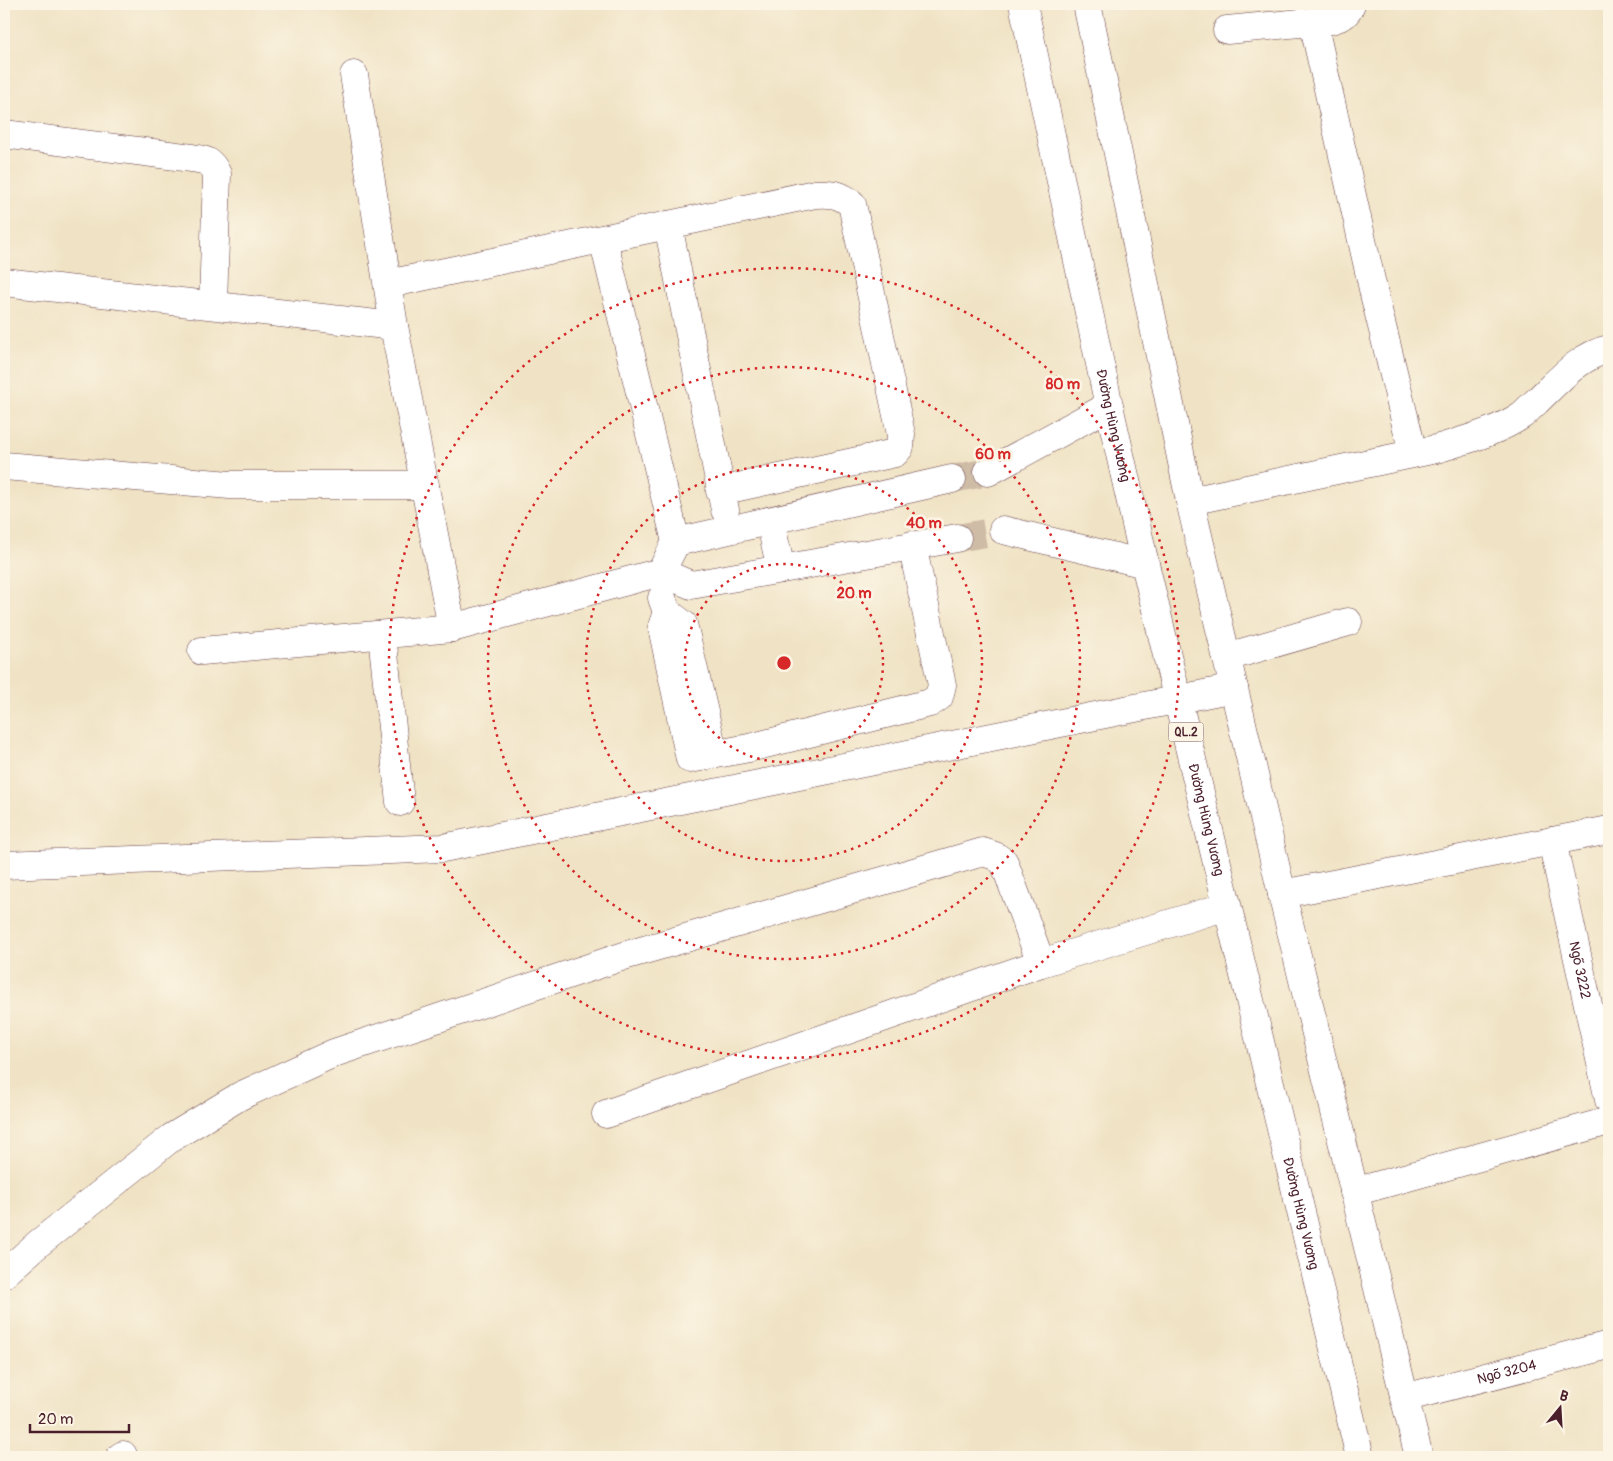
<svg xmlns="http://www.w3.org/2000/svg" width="1613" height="1461" viewBox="0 0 1613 1461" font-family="Pangolin,sans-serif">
	<rect width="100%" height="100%" fill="#fcf5e5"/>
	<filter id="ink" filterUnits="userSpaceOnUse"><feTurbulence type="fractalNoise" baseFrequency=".02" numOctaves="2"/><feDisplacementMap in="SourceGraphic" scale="10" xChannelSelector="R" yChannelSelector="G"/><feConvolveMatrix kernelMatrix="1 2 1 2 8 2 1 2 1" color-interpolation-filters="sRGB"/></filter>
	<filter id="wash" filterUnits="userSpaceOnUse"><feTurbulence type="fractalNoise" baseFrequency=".0096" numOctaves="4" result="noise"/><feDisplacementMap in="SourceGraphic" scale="20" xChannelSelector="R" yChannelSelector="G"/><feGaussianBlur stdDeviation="1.12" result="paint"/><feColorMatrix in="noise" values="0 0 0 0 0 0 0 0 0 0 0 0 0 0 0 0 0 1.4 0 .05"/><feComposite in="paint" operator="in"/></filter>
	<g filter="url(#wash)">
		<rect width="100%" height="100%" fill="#f0e3c5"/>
	</g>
	<g filter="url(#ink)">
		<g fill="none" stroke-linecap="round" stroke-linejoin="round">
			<path stroke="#cfbca6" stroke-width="28" stroke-dasharray="28 14" stroke-linecap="butt" d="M952 479 988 472
				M957 538 1003 530"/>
			<g stroke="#633c42" stroke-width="29">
				<g id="minor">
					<path d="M1313 22 1375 298 1413 453"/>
					<path d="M1227 30 1331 20C1342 17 1347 15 1351 4"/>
					<path d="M354 75 394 326 452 628"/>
					<path d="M4 134 192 158C205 160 211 160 217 174L213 305"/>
					<path d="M668 225 725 510"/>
					<path d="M603 239 676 542"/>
					<path d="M4 282 394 326"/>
					<path d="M388 284 815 194C831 193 840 194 852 204L901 434 900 447 895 453 720 491"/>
					<path d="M4 466 230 485H425"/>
					<path d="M988 472 1109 406"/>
					<path d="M1190 501 1436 449C1465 440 1497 432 1522 415 1527 411 1531 406 1536 402 1557 382 1580 355 1609 349"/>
					<path d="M770 521 781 569"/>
					<path d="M1003 530 1145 564"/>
					<path d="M661 572 676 542 952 479"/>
					<path d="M662 598 667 612 683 624 714 754"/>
					<path d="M667 612 662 627 690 759 749 748 930 703 939 697 942 685 912 545"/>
					<path d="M382 635 400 802"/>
					<path d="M202 651 452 628 661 572 691 585 957 538"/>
					<path d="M1227 657 1348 622"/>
					<path id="s1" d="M1552 841 1609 1100"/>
					<path d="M4 865 443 848 1234 688"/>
					<path d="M1282 894 1609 830"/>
					<path d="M606 1114 1041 963 1227 906"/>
					<path d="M1354 1192 1609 1121"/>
					<path d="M4 1274 39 1243 171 1138 240 1096 334 1053 627 955 983 852 995 856 1004 862 1041 963"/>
					<path id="s2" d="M1404 1398 1609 1345"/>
					<path d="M120 1457 123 1455"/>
				</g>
			</g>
			<g stroke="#633c42" stroke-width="29">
				<g id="highway">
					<path id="s3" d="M1023 4 1109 406 1145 564 1360 1457"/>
					<path d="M1087 4 1190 501 1282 894 1419 1457"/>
				</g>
			</g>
			<use href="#minor" stroke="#fff" stroke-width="28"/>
			<use href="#highway" stroke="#fff" stroke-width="28"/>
		</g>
	</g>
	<g fill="none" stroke="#d62828" stroke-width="2.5" stroke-dasharray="2.5 5">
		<circle cx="784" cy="663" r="99"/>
		<circle cx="784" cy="663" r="198"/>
		<circle cx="784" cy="663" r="296"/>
		<circle cx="784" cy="663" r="395"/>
	</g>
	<g text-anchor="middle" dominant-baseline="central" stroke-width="5" stroke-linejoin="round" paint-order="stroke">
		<rect fill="#fcf5e5" stroke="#7f5f63" stroke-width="1" x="1168.5" y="722.5" width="35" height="19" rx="4"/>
		<g font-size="12" font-weight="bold" fill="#4a1f2b">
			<text x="1186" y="732">QL.2</text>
		</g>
		<g font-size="14" fill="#4a1f2b" stroke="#fcf5e5">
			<text stroke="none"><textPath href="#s3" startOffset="431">Đường Hùng Vương</textPath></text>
			<text stroke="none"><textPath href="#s3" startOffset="836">Đường Hùng Vương</textPath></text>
			<text stroke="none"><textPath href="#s1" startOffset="132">Ngõ 3222</textPath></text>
			<text stroke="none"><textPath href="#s3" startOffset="1241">Đường Hùng Vương</textPath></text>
			<text stroke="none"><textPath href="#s2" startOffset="106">Ngõ 3204</textPath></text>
		</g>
	</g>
	<circle cx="784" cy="663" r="8" fill="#d62828" stroke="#fcf5e5" stroke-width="2.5"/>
	<g font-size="15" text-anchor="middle" font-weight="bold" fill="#d62828" stroke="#fcf5e5" stroke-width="5" stroke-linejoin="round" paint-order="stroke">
		<text x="1063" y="389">80 m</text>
		<text x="993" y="459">60 m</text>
		<text x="924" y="528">40 m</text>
		<text x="854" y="598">20 m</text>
	</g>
	<rect width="1613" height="1461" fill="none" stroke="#fcf5e5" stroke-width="20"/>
	<g transform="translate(1560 1408) rotate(18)" stroke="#fcf5e5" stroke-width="4" paint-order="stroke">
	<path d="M0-4L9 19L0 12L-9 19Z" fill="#4a1f2b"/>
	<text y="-8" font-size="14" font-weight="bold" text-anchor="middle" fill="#4a1f2b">B</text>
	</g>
	<path d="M30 1424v8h99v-8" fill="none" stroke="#4a1f2b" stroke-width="2.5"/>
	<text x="38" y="1424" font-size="15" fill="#4a1f2b" stroke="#fcf5e5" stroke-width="4" paint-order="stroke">20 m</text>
</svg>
